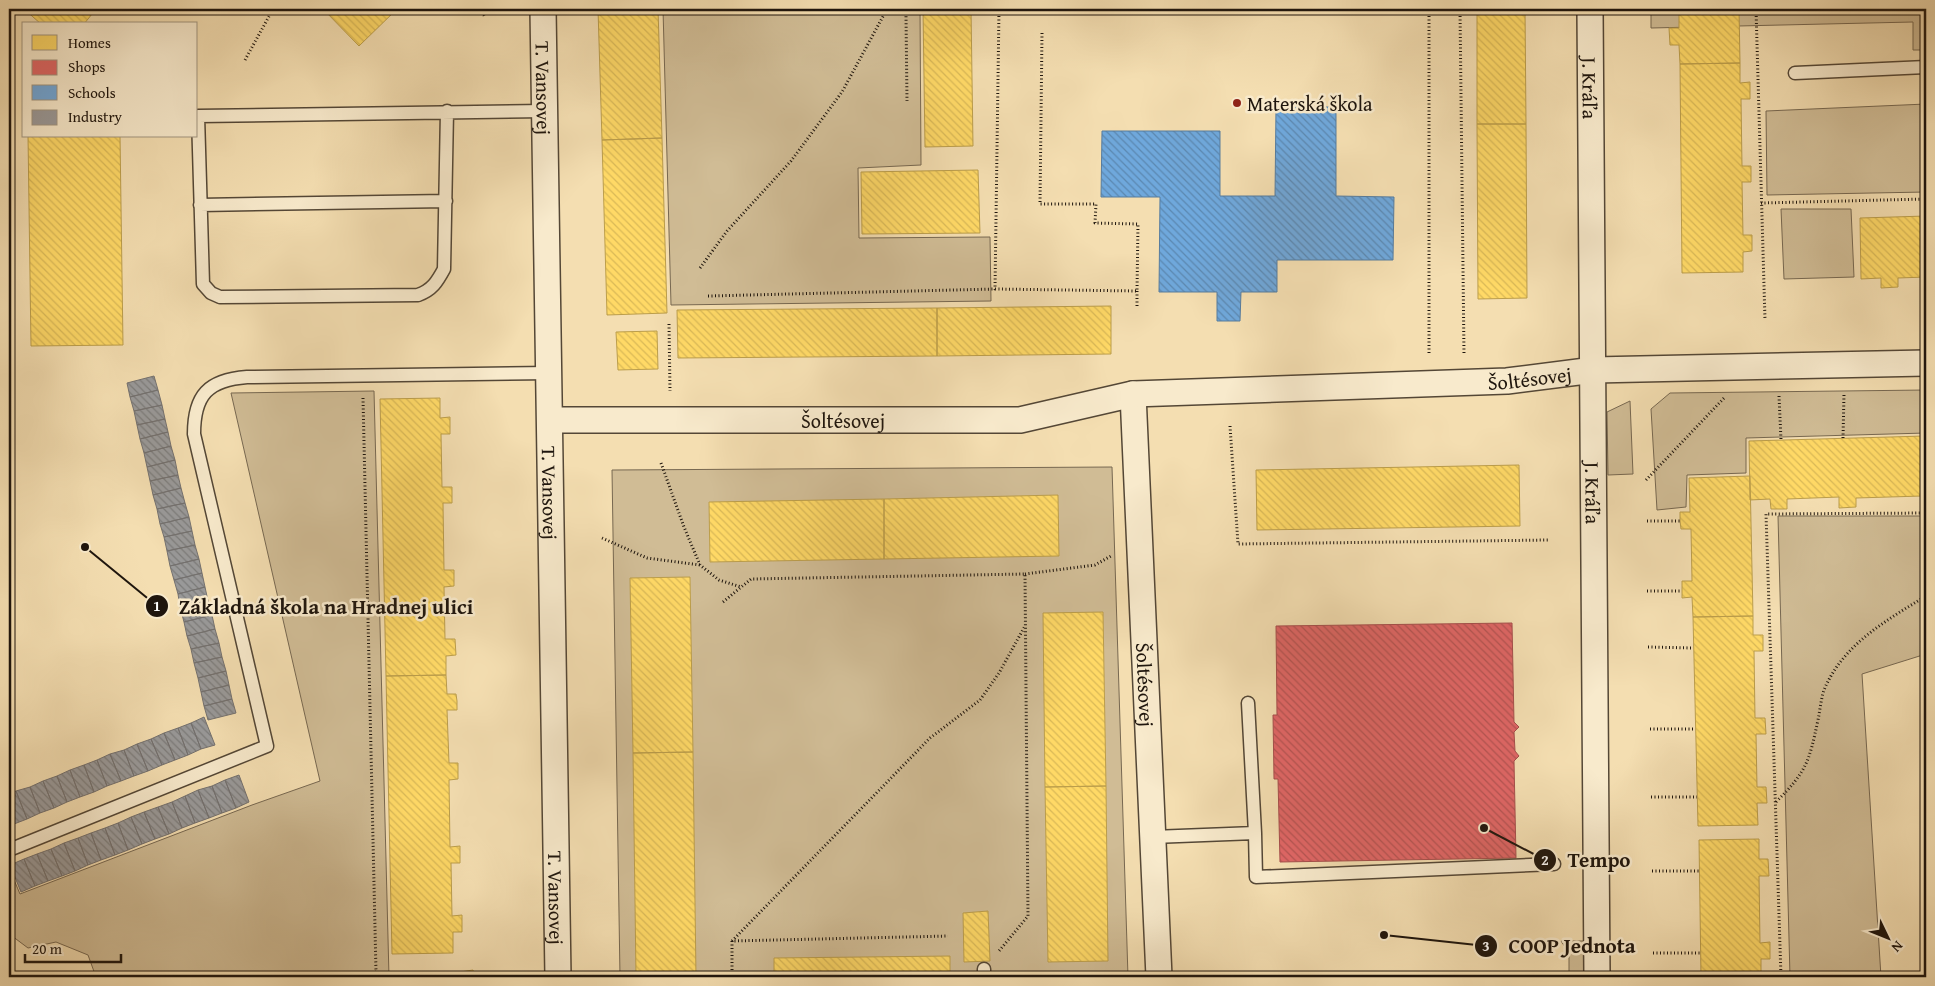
<svg xmlns="http://www.w3.org/2000/svg" width="1935" height="986" viewBox="0 0 1935 986" font-family="'Gentium Book Plus',serif">
	<defs>
		<pattern id="homes-back-hatch" width="6" height="6" patternUnits="userSpaceOnUse" patternTransform="scale(1.25)"><rect width="6" height="6" fill="#ffd966"/><path d="M-1 5l2 2M0 0l6 6M5-1l2 2" fill="none" stroke="#dab957"/></pattern>
		<pattern id="shops-back-hatch" width="6" height="6" patternUnits="userSpaceOnUse" patternTransform="scale(1.25)"><rect width="6" height="6" fill="#e06666"/><path d="M-1 5l2 2M0 0l6 6M5-1l2 2" fill="none" stroke="#b55352"/></pattern>
		<pattern id="schools-back-hatch" width="6" height="6" patternUnits="userSpaceOnUse" patternTransform="scale(1.25)"><rect width="6" height="6" fill="#6fa8dc"/><path d="M-1 5l2 2M0 0l6 6M5-1l2 2" fill="none" stroke="#5b88b1"/></pattern>
		<pattern id="industry-back-hatch" width="6" height="6" patternUnits="userSpaceOnUse" patternTransform="scale(1.25)"><rect width="6" height="6" fill="#999"/><path d="M-1 5l2 2M0 0l6 6M5-1l2 2" fill="none" stroke="#7c7c7b"/></pattern>
	</defs>
	<rect width="100%" height="100%" fill="#f4deb1"/>
	<filter id="stains"><feTurbulence type="fractalNoise" baseFrequency=".004" numOctaves="4"/><feColorMatrix values="0 0 0 0 .2 0 0 0 0 .09 0 0 0 0 .02 0 0 0 .5 -.17"/></filter>
	<radialGradient id="worn" r=".72"><stop offset=".6" stop-color="#630" stop-opacity="0"/><stop offset="1" stop-color="#630" stop-opacity=".3"/></radialGradient>
	<path fill="#d0bc95" stroke="#776851" d="M663 9H920L921 165 858 168 859 238 990 237 991 301 671 305Z
		M1651 9H1926V50H1913V22L1651 28Z
		M1926 104V192L1767 195 1766 111Z
		M1781 209H1851L1854 277 1784 279Z
		M1926 390V433L1746 438V473L1687 475 1686 507 1657 510 1651 409 1670 393Z
		M374 391 389 977H96L88 955 56 942 28 948 12 936 9 930V868L20 894 252 805 320 781 231 393Z
		M1630 401 1633 474 1608 475 1607 412Z
		M1112 467 1128 977H620L612 470Z
		M1778 516H1926V654L1862 674 1881 977H1790Z
		M1561 941H1584V977H1569V953Z"/>
	<path fill="url(#homes-back-hatch)" stroke="#bc9e4b" d="M24 9H96L84 24H41Z
		M323 9H397L359 46Z
		M598 9H658L662 138 602 140Z
		M923 9H971L973 146 925 147Z
		M1477 9H1525L1526 124H1477Z
		M1679 9H1739L1740 63 1680 64 1679 45H1670L1669 28H1679Z
		M1740 63V83L1750 82V99H1741L1742 166H1751V182H1742L1743 235H1752V251L1743 252V272L1682 273 1680 64Z
		M1477 124H1526L1527 298 1478 299Z
		M28 136H120L123 345 31 346Z
		M662 138 667 313 607 315 602 140Z
		M978 170 980 233 862 234 861 172Z
		M1926 216V277L1898 278V287L1881 288V278L1861 279 1860 218Z
		M1111 306V354L937 356V308Z
		M937 308V356L678 358 677 310Z
		M657 331 658 369 618 370 616 332Z
		M440 398V418L450 417V434H441L442 487H452V503H443L444 570H454V586L444 587 445 639H455L456 655 446 656V675L386 676 380 399Z
		M1925 436 1926 506H1922V496L1856 498V507L1839 508V497L1787 499V509H1771L1770 499 1750 500 1749 441Z
		M1519 465 1520 526 1257 530 1256 470Z
		M1750 476 1753 616 1693 617 1692 597 1682 598V581H1692L1691 529H1681L1680 521V512H1690L1689 478Z
		M1058 495 1059 556 884 559V499Z
		M884 499V559L710 562 709 502Z
		M690 577 693 752 633 753 630 578Z
		M1103 612 1106 786 1045 787 1043 613Z
		M1753 616V635H1763V651H1754L1755 718H1765L1766 734H1756L1757 787H1766L1767 803H1757L1758 825 1698 826 1693 617Z
		M446 675 447 694H456L457 701V710H447L449 763H458V779L449 780 450 847 460 846V863H451L452 916 462 915V932H453V953L392 954 386 676Z
		M693 752 696 977H636L633 753Z
		M1106 786 1108 961 1048 962 1045 787Z
		M1759 839V859H1768L1769 876H1759L1760 943 1770 942V959H1761V977H1701L1699 840Z
		M988 911 990 961 964 962 963 913Z
		M950 956V977H774V958Z
		M473 970 475 977H434V976Z"/>
	<path fill="url(#shops-back-hatch)" stroke="#a64e4b" d="M1512 623 1514 722 1519 727 1514 732 1515 751 1519 756 1514 761 1516 858 1280 862 1278 779H1274L1273 715H1277L1276 626Z"/>
	<path fill="url(#schools-back-hatch)" stroke="#577c9e" d="M1276 107H1336V196L1394 197 1393 260H1277V292H1241L1240 321H1217V292H1159L1160 197H1101L1102 131H1220V196H1275Z"/>
	<path fill="url(#industry-back-hatch)" stroke="#74716f" d="M154 376 158 390 130 397 127 383Z
		M158 390 162 405 134 411 130 397Z
		M162 405 165 419 137 425 134 411Z
		M165 419 168 432 140 439 137 425Z
		M168 432 171 446 144 453 140 439Z
		M171 446 175 460 147 467 144 453Z
		M175 460 178 475 150 481 147 467Z
		M178 475 181 488 153 495 150 481Z
		M181 488 185 503 157 509 153 495Z
		M185 503 189 517 160 524 157 509Z
		M189 517 192 531 164 537 160 524Z
		M192 531 195 545 167 551 164 537Z
		M195 545 199 559 170 566 167 551Z
		M199 559 202 573 174 580 170 566Z
		M202 573 205 587 178 594 174 580Z
		M205 587 208 601 180 607 178 594Z
		M208 601 212 615 184 622 180 607Z
		M212 615 215 629 187 636 184 622Z
		M215 629 219 643 191 649 187 636Z
		M219 643 222 657 194 663 191 649Z
		M222 657 226 671 198 678 194 663Z
		M226 671 229 685 201 692 198 678Z
		M229 685 232 699 204 706 201 692Z
		M232 699 236 713 208 720 204 706Z
		M204 717 215 745 201 749 191 723Z
		M191 723 201 749 188 755 178 728Z
		M178 728 188 755 175 760 164 733Z
		M164 733 175 760 162 765 151 739Z
		M151 739 162 765 148 771 137 744Z
		M137 744 148 771 134 776 124 750Z
		M124 750 134 776 121 781 110 754Z
		M110 754 121 781 107 786 97 760Z
		M97 760 107 786 94 792 84 765Z
		M84 765 94 792 80 797 70 770Z
		M70 770 80 797 67 802 57 776Z
		M239 775 249 802 236 808 225 780Z
		M57 776 67 802 54 808 43 781Z
		M225 780 236 808 222 813 212 786Z
		M43 781 54 808 40 813 30 787Z
		M212 786 222 813 209 818 198 790Z
		M30 787 40 813 27 819 16 791Z
		M198 790 209 818 195 823 185 796Z
		M16 791 27 819 14 824 9 811V794Z
		M185 796 195 823 182 828 172 802Z
		M172 802 182 828 169 834 158 807Z
		M158 807 169 834 155 839 144 812Z
		M9 811 14 824 9 826Z
		M144 812 155 839 142 844 131 817Z
		M131 817 142 844 128 850 118 823Z
		M118 823 128 850 115 855 105 828Z
		M105 828 115 855 101 860 91 833Z
		M91 833 101 860 88 865 78 838Z
		M78 838 88 865 75 871 64 843Z
		M64 843 75 871 62 876 51 849Z
		M51 849 62 876 48 881 37 854Z
		M37 854 48 881 35 886 24 859Z
		M24 859 35 886 21 892 10 865Z"/>
	<g fill="none" stroke-linecap="round" stroke-linejoin="round">
		<g stroke="#544736" stroke-width="15">
			<path id="service" d="M1795 73 1926 67
				M447 111 444 269C437 282 432 290 418 295L220 297 211 293 203 284 198 116 544 111
				M200 205 446 201
				M1248 703 1255 833
				M1153 837 1255 833 1256 877 1554 864
				M9 850 267 746 194 434C194 395 208 380 247 377L550 373
				M984 977V969"/>
		</g>
		<g stroke="#544736" stroke-width="28">
			<g id="minor">
				<path id="s1" d="M543 9 558 977"/>
				<path id="s2" d="M1590 9 1597 977"/>
				<path id="s3" d="M1133 394 1159 977"/>
				<path id="s4" d="M551 420H1020L1133 394 1507 381 1594 370 1926 363"/>
			</g>
		</g>
		<path stroke="#1e150d" stroke-width="3" stroke-dasharray="1 2.5" stroke-linecap="butt" d="M480 9 485 17
			M899 9 906 15 907 101
			M999 9 995 289 1137 291 1138 224 1095 223 1096 204H1040L1042 33
			M1429 9V355
			M1460 9 1464 354
			M1756 9 1765 320
			M245 60 273 9
			M1761 203 1926 199
			M700 268 727 231 791 161 842 92 887 9
			M708 296 995 289
			M1137 306V291
			M669 324 670 391
			M1924 392 1925 436
			M1779 396 1781 440
			M363 398 376 972 363 977
			M1230 426 1238 544 1549 540
			M1843 438 1844 394
			M661 463 684 527 700 565 719 580 741 587
			M1646 480 1725 397
			M1647 521H1680
			M602 538 647 558 700 565
			M1025 574 1095 565 1111 556
			M1647 591H1682
			M723 602 751 579 1025 574 1028 916 999 951
			M1648 647 1693 648
			M1650 729H1695
			M1651 797H1697
			M1776 802C1807 771 1809 762 1818 720 1820 710 1821 699 1824 690 1843 644 1887 620 1926 596
			M1652 871H1699
			M732 941 930 738 980 700 999 673 1025 626
			M1653 953H1700
			M732 977V941L948 936
			M1781 977 1766 514 1926 513"/>
		<use href="#service" stroke="#f8eacc" stroke-width="12"/>
		<use href="#minor" stroke="#f8eacc" stroke-width="25"/>
	</g>
	<circle fill="#8f2418" stroke="#f8eacc" stroke-width="2" cx="1237" cy="103" r="5"/>
	<g text-anchor="middle" dominant-baseline="central" stroke-width="5" stroke-linejoin="round" paint-order="stroke">
		<g font-size="20" fill="#1e150d" stroke="#f8eacc">
			<text stroke="none"><textPath href="#s1" startOffset="79">T. Vansovej</textPath></text>
			<text stroke="none"><textPath href="#s2" startOffset="79">J. Kráľa</textPath></text>
			<text stroke="none"><textPath href="#s4" startOffset="982">Šoltésovej</textPath></text>
			<text stroke="none"><textPath href="#s4" startOffset="292">Šoltésovej</textPath></text>
			<text stroke="none"><textPath href="#s1" startOffset="484">T. Vansovej</textPath></text>
			<text stroke="none"><textPath href="#s2" startOffset="484">J. Kráľa</textPath></text>
			<text stroke="none"><textPath href="#s3" startOffset="291">Šoltésovej</textPath></text>
			<text stroke="none"><textPath href="#s1" startOffset="889">T. Vansovej</textPath></text>
		</g>
		<g font-size="20" fill="#1e150d" stroke="#f8eacc" text-anchor="start">
			<text x="1247" y="103">Materská škola</text>
		</g>
	</g>
	<path fill="none" stroke="#1e150d" stroke-width="2" d="M85 547L157 606M1484 828L1545 860M1384 935L1486 946"/>
	<g fill="#1e150d" stroke="#f8eacc" stroke-width="2">
		<circle cx="85" cy="547" r="5"/>
		<circle cx="1484" cy="828" r="5"/>
		<circle cx="1384" cy="935" r="5"/>
		<circle cx="157" cy="606" r="12"/>
		<circle cx="1545" cy="860" r="12"/>
		<circle cx="1486" cy="946" r="12"/>
	</g>
	<g font-size="15" text-anchor="middle" font-weight="bold" fill="#fff">
		<text x="157" y="611">1</text>
		<text x="1545" y="865">2</text>
		<text x="1486" y="951">3</text>
	</g>
	<g font-size="21" text-anchor="middle" font-weight="bold" fill="#1e150d" stroke="#f8eacc" stroke-width="5" stroke-linejoin="round" paint-order="stroke">
		<text x="326" y="614">Základná škola na Hradnej ulici</text>
		<text x="1599" y="867">Tempo</text>
		<text x="1572" y="953">COOP Jednota</text>
	</g>
	<rect width="1935" height="986" fill="none" stroke="#f4deb1" stroke-width="30"/>
	<rect x="10" y="10" width="1915" height="966" fill="none" stroke="#1e150d" stroke-width="2.5"/>
	<rect x="15" y="15" width="1905" height="956" fill="none" stroke="#1e150d"/>
	<rect x="22" y="22" width="175" height="115" fill="#f8eacc" stroke="#a19580"/>
	<rect x="32" y="35" width="25" height="15" fill="#ffd966" stroke="#a19580"/>
	<text x="68" y="48" font-size="15" fill="#1e150d">Homes</text>
	<rect x="32" y="60" width="25" height="15" fill="#e06666" stroke="#a19580"/>
	<text x="68" y="72" font-size="15" fill="#1e150d">Shops</text>
	<rect x="32" y="85" width="25" height="15" fill="#6fa8dc" stroke="#a19580"/>
	<text x="68" y="98" font-size="15" fill="#1e150d">Schools</text>
	<rect x="32" y="110" width="25" height="15" fill="#999999" stroke="#a19580"/>
	<text x="68" y="122" font-size="15" fill="#1e150d">Industry</text>
	<g transform="translate(1888 938) rotate(133)" stroke="#f8eacc" stroke-width="4" paint-order="stroke">
	<path d="M0-4L9 19L0 12L-9 19Z" fill="#1e150d"/>
	<text y="-8" font-size="14" font-weight="bold" text-anchor="middle" fill="#1e150d">N</text>
	</g>
	<path d="M25 954v8h96v-8" fill="none" stroke="#1e150d" stroke-width="2.5"/>
	<text x="32" y="954" font-size="15" fill="#1e150d" stroke="#f8eacc" stroke-width="4" paint-order="stroke">20 m</text>
	<rect width="100%" height="100%" filter="url(#stains)"/>
	<rect width="100%" height="100%" fill="url(#worn)"/>
</svg>
